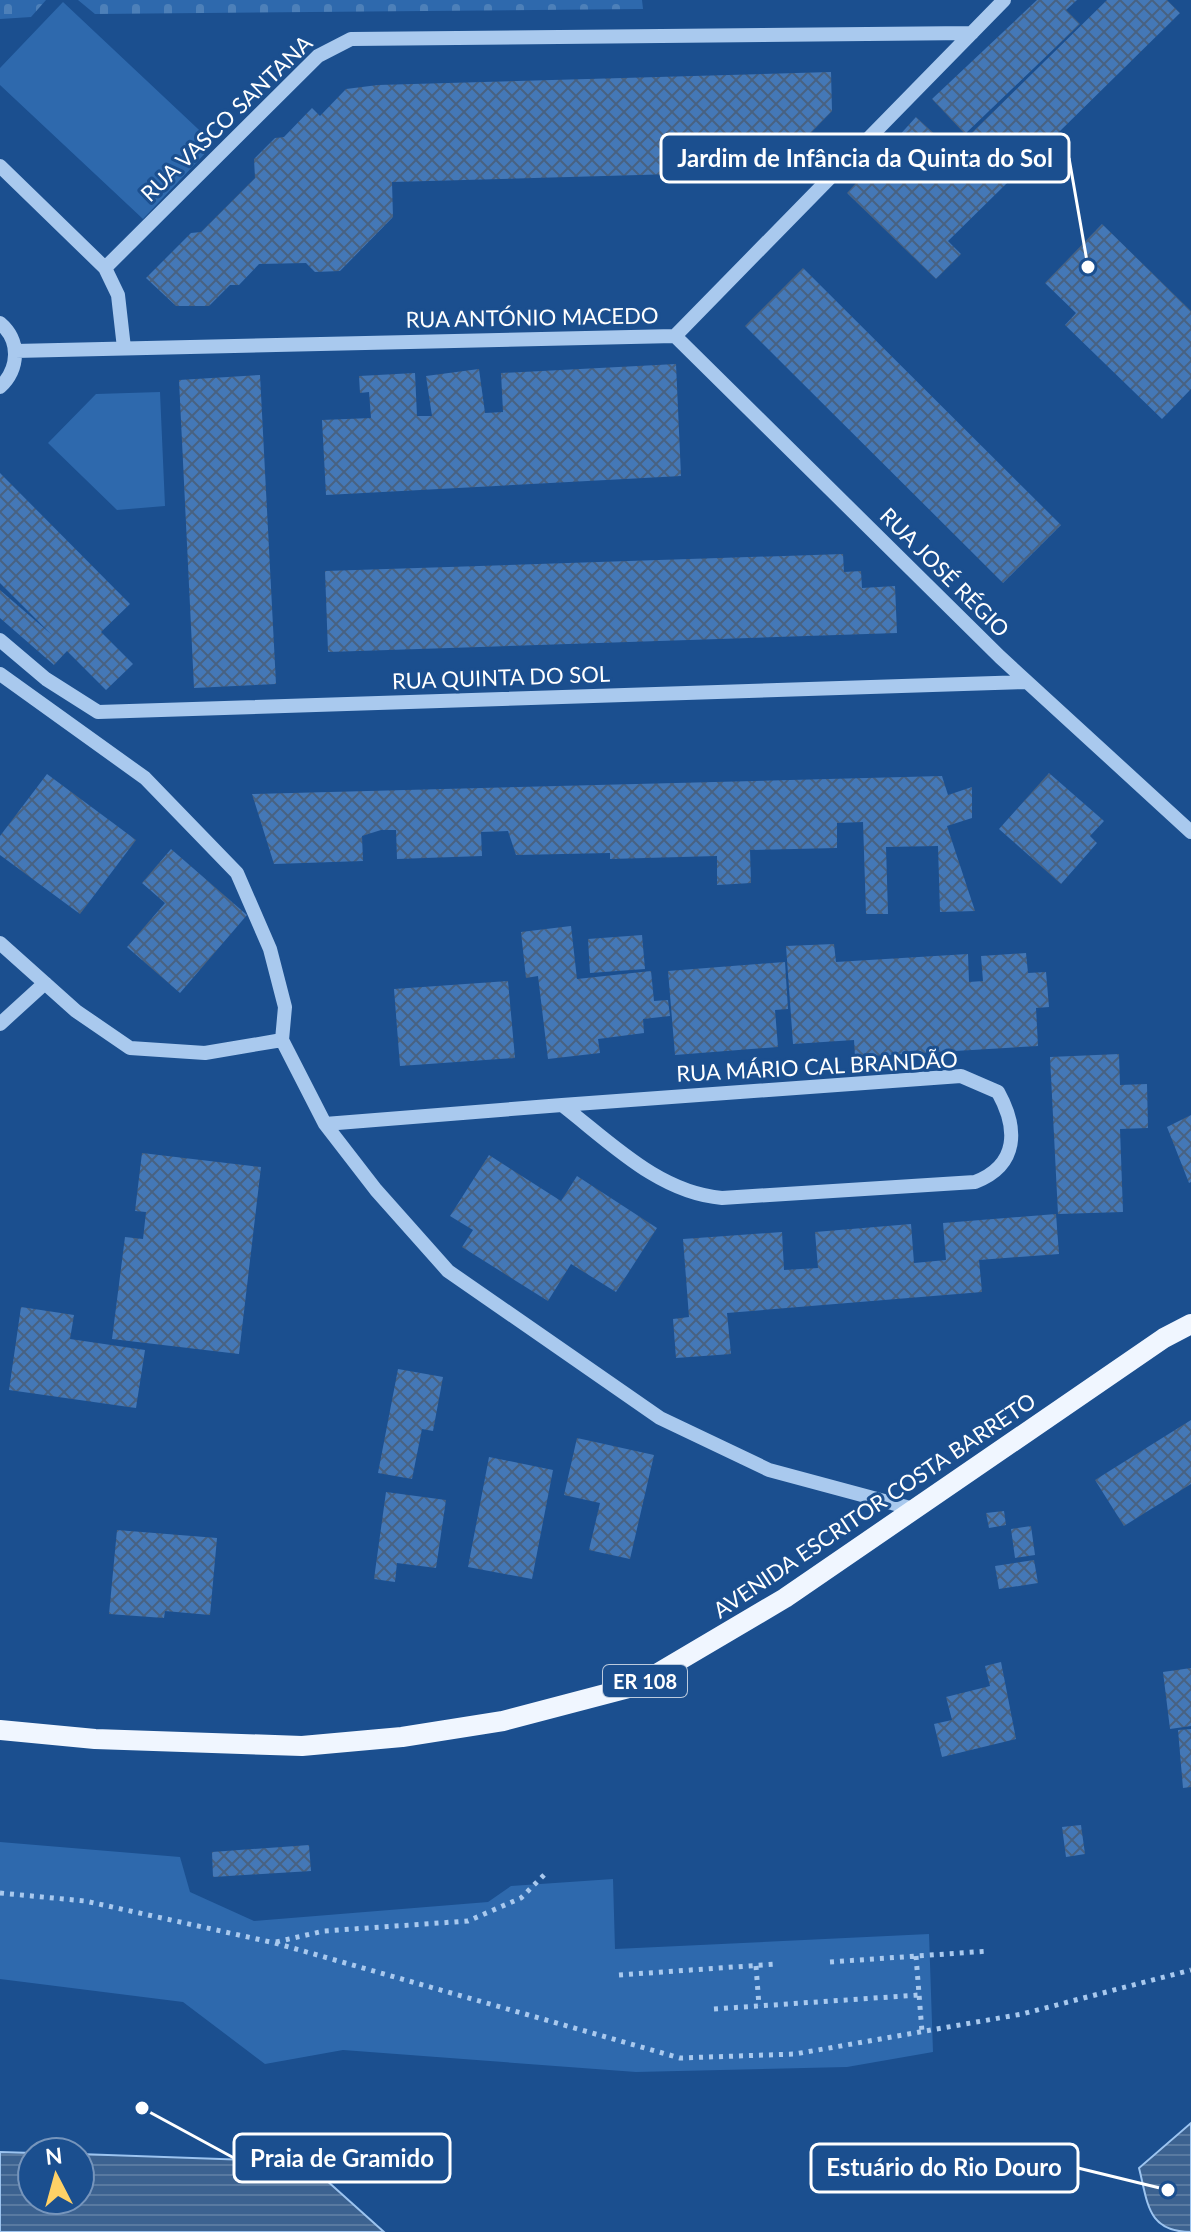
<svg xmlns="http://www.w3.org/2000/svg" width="1191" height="2232" viewBox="0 0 1191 2232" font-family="Lato,sans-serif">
	<defs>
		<pattern id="cemetery-stones" width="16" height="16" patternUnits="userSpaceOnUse" patternTransform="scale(2)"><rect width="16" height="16" fill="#2e69ad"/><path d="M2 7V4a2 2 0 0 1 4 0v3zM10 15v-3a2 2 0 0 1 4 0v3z" fill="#4d80b9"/></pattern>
		<pattern id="water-rules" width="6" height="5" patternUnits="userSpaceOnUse" patternTransform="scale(2)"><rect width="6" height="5" fill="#3c6290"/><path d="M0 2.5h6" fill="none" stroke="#597aa1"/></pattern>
		<pattern id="building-cross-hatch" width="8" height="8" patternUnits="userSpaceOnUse" patternTransform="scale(2)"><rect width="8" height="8" fill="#4478b7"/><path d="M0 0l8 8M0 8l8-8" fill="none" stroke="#486282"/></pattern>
	</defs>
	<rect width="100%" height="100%" fill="#1b4f8f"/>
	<path fill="url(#cemetery-stones)" d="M0 0H46L31 17 0 19Z
		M78 0H642L643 9 95 14Z"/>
	<path fill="#2e69ad" d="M63 2 214 144 143 219 0 85V68Z
		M160 392 165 506 117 510 48 443 96 394Z
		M0 1842 180 1857 190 1892 254 1921 488 1902 511 1886 613 1879 615 1949 929 1934 933 2052 847 2067 636 2072 343 2050 265 2064 183 2002 0 1979Z"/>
	<path fill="url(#water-rules)" stroke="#9cc4f0" stroke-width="2" d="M1191 2123V2232C1147 2232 1148 2203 1139 2168Z
		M0 2152 32 2153V2200H80V2154L306 2162 384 2232H0Z"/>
	<path fill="url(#building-cross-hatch)" d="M1037 0H1077L1066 10 1080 24 965 134 932 99Z
		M1107 0H1167L1180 13 948 241 961 254 936 279 847 193 916 117 952 150 935 169Z
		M831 72 832 111 804 140 716 143 708 150 709 173 392 182 393 217 340 271 315 272 306 263 259 264 239 285H230L209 306H176L146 278 191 233 201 232 255 178 254 159 275 138 284 137 312 108 320 116 346 89 378 85Z
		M1102 224 1191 311V389L1162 419 1065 325 1076 313 1045 283Z
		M803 268 1061 525 1003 583 745 326Z
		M676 364 681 476 326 495 322 420 371 418 369 392 360 393 359 376 415 373 417 416H432L426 376 479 369 485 413 503 412 501 373Z
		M260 375 276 684 194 688 179 380Z
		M0 473 130 604 101 632 133 664 106 690 67 651 54 665 0 618V590L52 635 0 583Z
		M843 554 844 572 861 571 862 588 895 586 897 633 328 652 325 571Z
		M1049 773 1104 821 1090 836 1097 843 1061 884 999 829Z
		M47 774 136 840 80 914 0 855V836Z
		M942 776 948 795 972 787V818L947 826 975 911 940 912 938 846 886 847 888 914H866L863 822 837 823V848L750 850 751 883 717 885V856L610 859V853L516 855 508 831 481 832 482 856 397 859 396 830H381L362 836 363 861 274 864 252 794Z
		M171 849 247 915 180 993 127 947 165 903 142 883Z
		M571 926 577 979 651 971 654 1001 668 1000 670 1016 643 1019 644 1033 598 1039 600 1053 548 1059 538 976 526 978 521 932Z
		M642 935 645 969 590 973 588 939Z
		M834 944 836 962 968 954 969 982 983 981 981 956 1026 953 1028 973 1046 972 1049 1007 1036 1008 1038 1046 855 1057 854 1040 793 1044 786 946Z
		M785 962 788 1009 775 1010 778 1047 675 1055 668 971Z
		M508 981 515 1058 400 1066 394 989Z
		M1119 1054 1120 1085 1147 1084 1148 1128 1120 1129 1123 1212 1058 1214 1050 1057Z
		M1191 1115V1182L1189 1183 1167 1127Z
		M142 1153 261 1167 239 1354 112 1339 125 1237 143 1239 146 1212 135 1211Z
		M489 1155 561 1201 577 1176 657 1228 616 1292 571 1264 548 1301 462 1247 473 1230 450 1216Z
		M1056 1214 1059 1254 979 1260 982 1292 727 1313 731 1354 676 1358 673 1319 689 1317 683 1239 782 1232 784 1270 818 1268 815 1232 911 1224 914 1263 946 1260 943 1223Z
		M21 1307 74 1315 70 1339 145 1350 136 1408 9 1390Z
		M398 1369 443 1377 433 1431 422 1429 412 1479 378 1473Z
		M1191 1420V1484L1124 1526 1095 1480Z
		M577 1438 654 1455 630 1559 589 1550 600 1503 564 1495Z
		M489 1457 553 1470 532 1579 468 1567Z
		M386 1492 446 1500 436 1568 397 1563 395 1582 374 1579Z
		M1004 1511 1006 1525 989 1528 986 1513Z
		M1031 1526 1035 1555 1015 1558 1011 1529Z
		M117 1530 217 1538 210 1615 165 1611 164 1618 109 1614Z
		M1034 1560 1038 1583 999 1589 995 1566Z
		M1001 1662 1016 1739 942 1757 934 1724 952 1720 946 1697 990 1686 985 1666Z
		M1191 1668V1726L1170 1729 1163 1672Z
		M1191 1729V1787L1183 1788 1178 1730Z
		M1081 1825 1085 1854 1066 1857 1062 1827Z
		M309 1845 311 1871 213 1877 212 1852Z"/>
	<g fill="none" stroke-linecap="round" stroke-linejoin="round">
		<path stroke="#a9c9ee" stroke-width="5" stroke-dasharray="4 6" stroke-linecap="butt" d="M0 1893 85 1901 275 1943 680 2058 795 2054 1022 2014 1191 1970
			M276 1942 324 1931 468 1921 521 1898 545 1874
			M916 1956 922 2032
			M830 1962 989 1951
			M756 1966 759 2006
			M619 1975 777 1964
			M714 2009 919 1995"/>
		<path stroke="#a9c9ee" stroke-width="14" d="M0 166 105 268 118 295 124 348
			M105 268 318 56 351 39 972 33
			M0 323C21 341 19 369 0 387
			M675 336 1000 657 1191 832
			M15 351 675 336 1004 0
			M0 640 46 679 98 712 1027 682
			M0 674 145 778 237 873 270 949 285 1007 282 1040
			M0 943 76 1011 130 1048 205 1053 282 1040 325 1124 376 1190 448 1271 660 1418 769 1470 914 1509
			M0 1024 45 983
			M325 1124 562 1105C610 1142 659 1193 722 1198L975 1182C1019 1165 1018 1128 998 1092L961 1076 562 1105"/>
		<path stroke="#f0f6ff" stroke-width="20" d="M0 1730 95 1739 302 1746 402 1737 503 1721 636 1686 785 1598 1164 1338 1191 1324"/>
	</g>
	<g text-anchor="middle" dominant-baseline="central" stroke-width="6" stroke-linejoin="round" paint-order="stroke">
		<rect fill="#1b4f8f" stroke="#bbcadd" stroke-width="2" x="603" y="1665" width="84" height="32" rx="6"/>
		<g font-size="20" font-weight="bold" fill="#fff">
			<text x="645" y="1681">ER 108</text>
		</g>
		<g font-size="22" fill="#fff" stroke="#1b4f8f">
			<text transform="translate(226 118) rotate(-44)">RUA VASCO SANTANA</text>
			<text transform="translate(532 317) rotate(-1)">RUA ANTÓNIO MACEDO</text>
			<text transform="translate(945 572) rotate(45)">RUA JOSÉ RÉGIO</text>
			<text transform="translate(501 677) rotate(-2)">RUA QUINTA DO SOL</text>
			<text transform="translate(817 1066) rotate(-3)">RUA MÁRIO CAL BRANDÃO</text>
			<text transform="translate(874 1505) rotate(-34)">AVENIDA ESCRITOR COSTA BARRETO</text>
		</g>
	</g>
	<path fill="none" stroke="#fff" stroke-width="3" d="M1088 267L1069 158M142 2108L234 2158M1168 2190L1078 2168"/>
	<g fill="#fff" stroke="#1b4f8f" stroke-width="3">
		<circle cx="1088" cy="267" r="8"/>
		<circle cx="142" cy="2108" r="8"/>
		<circle cx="1168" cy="2190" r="8"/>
	</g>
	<g fill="#1b4f8f" stroke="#fff" stroke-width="3">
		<rect x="661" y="134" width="408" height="48" rx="8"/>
		<rect x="234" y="2134" width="216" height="48" rx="8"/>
		<rect x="811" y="2144" width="267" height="48" rx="8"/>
	</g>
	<g font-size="24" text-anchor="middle" font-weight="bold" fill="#fff">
		<text x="865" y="167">Jardim de Infância da Quinta do Sol</text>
		<text x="342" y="2167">Praia de Gramido</text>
		<text x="944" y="2176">Estuário do Rio Douro</text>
	</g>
	<g transform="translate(56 2176) rotate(354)"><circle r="38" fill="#1b4f8f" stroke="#7695bc" stroke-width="2"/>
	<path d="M0-6L14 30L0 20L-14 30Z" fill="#ffd166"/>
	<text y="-12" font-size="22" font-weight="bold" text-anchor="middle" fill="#ffffff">N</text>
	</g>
</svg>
